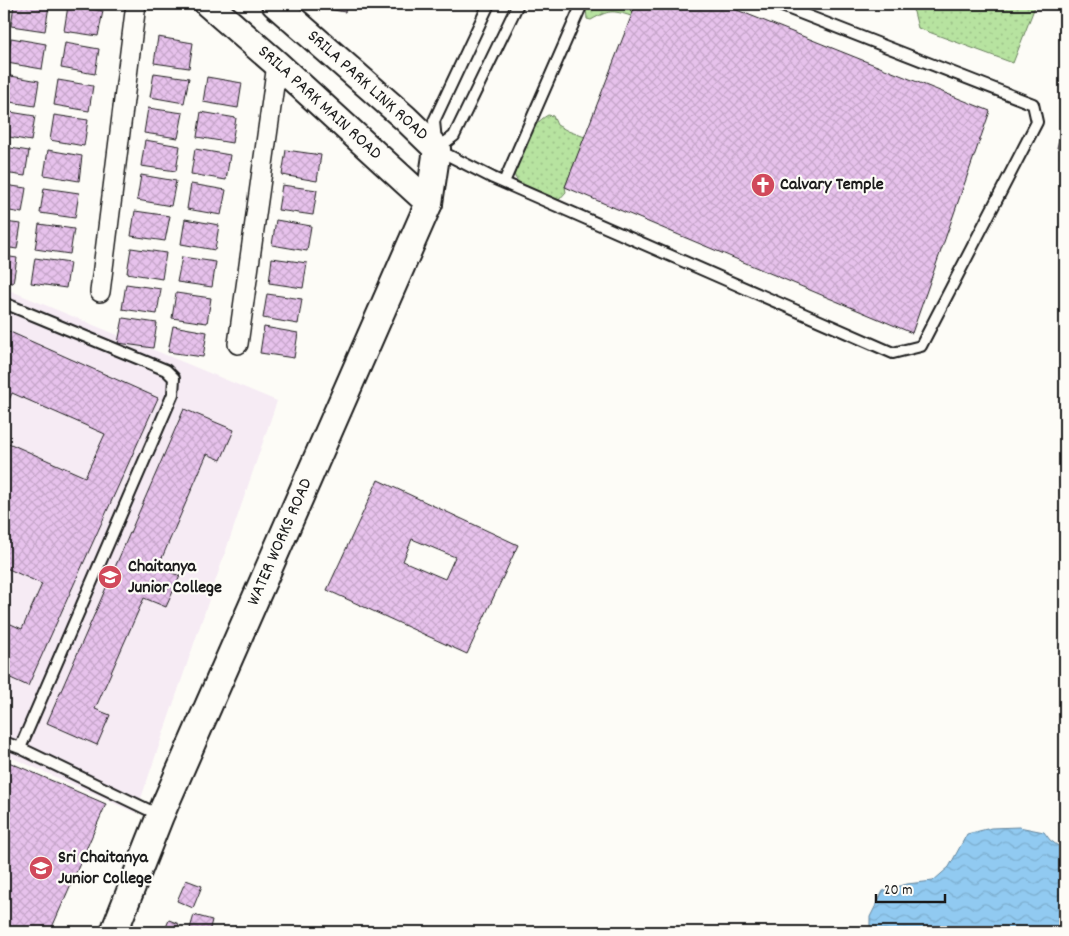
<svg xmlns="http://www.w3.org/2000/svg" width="1069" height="936" viewBox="0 0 1069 936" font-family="Dekko,sans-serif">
	<defs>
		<pattern id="grass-dots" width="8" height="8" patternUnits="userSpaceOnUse" patternTransform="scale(1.25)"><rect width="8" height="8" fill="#b7e3a0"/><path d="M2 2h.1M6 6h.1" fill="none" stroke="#9dc289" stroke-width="1.8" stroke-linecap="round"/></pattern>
		<pattern id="water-waves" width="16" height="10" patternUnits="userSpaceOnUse" patternTransform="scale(1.25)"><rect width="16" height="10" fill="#91caf1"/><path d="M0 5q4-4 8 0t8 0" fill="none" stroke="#7cadce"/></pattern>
		<pattern id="building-cross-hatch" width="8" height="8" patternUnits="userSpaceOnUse" patternTransform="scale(1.25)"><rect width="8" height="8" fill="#e7c2ec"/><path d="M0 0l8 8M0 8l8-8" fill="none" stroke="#c6a6ca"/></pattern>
	</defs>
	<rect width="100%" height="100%" fill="#fdfcf7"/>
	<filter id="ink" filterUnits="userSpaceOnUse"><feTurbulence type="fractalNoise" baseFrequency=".02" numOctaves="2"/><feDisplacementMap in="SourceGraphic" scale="10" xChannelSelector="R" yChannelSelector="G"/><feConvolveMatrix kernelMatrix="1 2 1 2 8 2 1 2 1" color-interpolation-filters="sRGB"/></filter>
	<g filter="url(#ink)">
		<path fill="#f6ebf4" d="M4 288 277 401 136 813 4 754Z"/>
		<path fill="url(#grass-dots)" stroke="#6a805e" d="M588 4H636L631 16C612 10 609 10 591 20L587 19 586 9Z
			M908 4H1036L1013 63 918 28 914 12Z
			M548 115 553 116 557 125 568 131 585 137 565 187 566 192 557 202C547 198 520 187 515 177 514 175 515 171 515 169 523 149 528 126 548 115Z"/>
		<path fill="url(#water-waves)" stroke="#62849c" d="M1019 827 1044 832 1050 840 1065 851V932H870V917L883 891 907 884 933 881 949 867 967 834 991 828Z"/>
		<path fill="url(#building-cross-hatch)" stroke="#1c1c1c" fill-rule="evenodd" d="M14 4H32L49 6 45 31 11 26Z
			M311 4H347L345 12 311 6Z
			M636 4H722L990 111 912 333 565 187Z
			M68 6 103 11 98 36 64 31Z
			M158 37 193 43 189 68 154 63Z
			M11 38 46 44 42 69 7 63Z
			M65 43 99 49 95 74 61 68Z
			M154 73 189 78 184 103 150 97Z
			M5 75 39 81 35 106 4 101Z
			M207 77 242 83 238 108 203 102Z
			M58 80 93 86 89 111 54 105Z
			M148 108 183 113 178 138 144 133Z
			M4 111 35 116 31 141 4 136Z
			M201 112 236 118 232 143 197 137Z
			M1065 114V159L1060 158 1064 148H1057Z
			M54 115 88 120 84 146 50 140Z
			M145 140 180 146 176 171 141 166Z
			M4 147 29 151 25 176 4 173Z
			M195 149 230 155 226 180 191 174Z
			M48 150 82 156 79 181 44 175Z
			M286 150 321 155 317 181 282 175Z
			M141 175 176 181 171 206 137 200Z
			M191 184 226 190 221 215 187 209Z
			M4 185 26 188 22 213 4 210Z
			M282 185 317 190 313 215 278 210Z
			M44 188 79 193 75 218 40 213Z
			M135 211 170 216 165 241 131 236Z
			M185 219 219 225 215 250 181 244Z
			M276 220 311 226 307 251 272 245Z
			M4 222 21 224 17 249 4 247Z
			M39 224 74 229 70 254 35 249Z
			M131 248 166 253 162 279 127 273Z
			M4 256 17 258 13 283 4 282Z
			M182 257 216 262 212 287 177 282Z
			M35 258 70 263 66 288 31 283Z
			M272 258 307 263 303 288 269 283Z
			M126 284 161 289 157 314 122 309Z
			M176 293 211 298 207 323 172 318Z
			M267 294 302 299 298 324 263 318Z
			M123 318 157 323 153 348 118 343Z
			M173 326 207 332 203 357 168 352Z
			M264 327 298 333 294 358 260 353Z
			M8 331 158 398 28 686 4 675V621L22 629 42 584 4 567V441L85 477 105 434 12 393 4 412V341Z
			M184 409 234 430 221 460 207 454 158 567 180 576 166 607 144 598 95 709 110 715 97 745 47 723Z
			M378 480 518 545 467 654 327 590ZM412 539 455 557 445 579 403 561Z
			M4 760 106 804 50 932H4Z
			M186 880 202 886 193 908 177 901Z
			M194 915 212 920 209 932H189Z
			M169 920 179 924 175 932H164Z"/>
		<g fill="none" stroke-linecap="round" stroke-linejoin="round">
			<g stroke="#1c1c1c" stroke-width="14">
				<path id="lane" d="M436 141 434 121 489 4
					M438 148 454 136 518 4
					M438 150 493 178 893 353 921 346 1037 122 1033 104 777 4
					M504 182 582 4
					M4 303 166 370 174 378 173 394 20 748
					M4 742 20 748 159 815"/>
			</g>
			<g stroke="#1c1c1c" stroke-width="22">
				<path id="street" d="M100 292 136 4
					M238 344 277 64"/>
			</g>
			<g stroke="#1c1c1c" stroke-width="30">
				<g id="secondary">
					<path id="s1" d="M208 4 277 64 429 203"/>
					<path id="s2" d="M114 932 160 816 429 203 437 149 405 118 275 4"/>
				</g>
			</g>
			<use href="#lane" stroke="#fdfcf7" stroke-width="10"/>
			<use href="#street" stroke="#fdfcf7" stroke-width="19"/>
			<use href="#secondary" stroke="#fdfcf7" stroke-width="26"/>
		</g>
	</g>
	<defs>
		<g id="church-disc" transform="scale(1.25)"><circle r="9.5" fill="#d1495b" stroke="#fdfcf7"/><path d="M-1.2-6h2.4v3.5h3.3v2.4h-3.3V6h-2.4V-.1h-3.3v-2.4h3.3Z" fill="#fff"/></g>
		<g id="university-disc" transform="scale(1.25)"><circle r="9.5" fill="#d1495b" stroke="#fdfcf7"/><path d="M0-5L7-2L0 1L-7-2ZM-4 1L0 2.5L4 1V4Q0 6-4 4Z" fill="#fff"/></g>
	</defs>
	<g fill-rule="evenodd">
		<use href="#church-disc" x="763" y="185"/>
		<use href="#university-disc" x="110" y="577"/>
		<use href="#university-disc" x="41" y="868"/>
	</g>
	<g text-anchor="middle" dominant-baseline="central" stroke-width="4.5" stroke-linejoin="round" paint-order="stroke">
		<g font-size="18" fill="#1c1c1c" stroke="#fdfcf7">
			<text transform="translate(367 86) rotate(42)">SRILA PARK LINK ROAD</text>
			<text stroke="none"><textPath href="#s1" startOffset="149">SRILA PARK MAIN ROAD</textPath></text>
			<text stroke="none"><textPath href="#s2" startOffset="424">WATER WORKS ROAD</textPath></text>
		</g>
		<g font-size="18" font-weight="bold" fill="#1c1c1c" stroke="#fdfcf7" text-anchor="start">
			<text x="780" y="185">Calvary Temple</text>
			<text x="128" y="567">Chaitanya<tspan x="128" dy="21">Junior College</tspan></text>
			<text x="58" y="858">Sri Chaitanya<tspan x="58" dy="21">Junior College</tspan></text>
		</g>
	</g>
	<rect width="1069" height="936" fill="none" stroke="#fdfcf7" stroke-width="20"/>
	<rect x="10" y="10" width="1049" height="916" fill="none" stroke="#1c1c1c" stroke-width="2" filter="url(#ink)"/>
	<path d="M876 894v8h69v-8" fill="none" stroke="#1c1c1c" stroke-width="2.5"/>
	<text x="884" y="894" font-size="15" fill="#1c1c1c" stroke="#fdfcf7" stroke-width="4" paint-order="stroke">20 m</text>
</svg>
